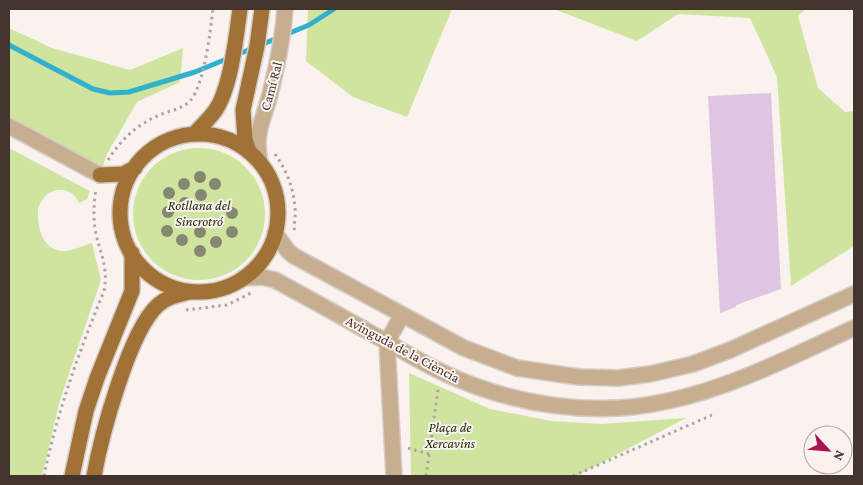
<svg xmlns="http://www.w3.org/2000/svg" width="863" height="485" viewBox="0 0 863 485" font-family="'Crimson Pro',serif">
	<rect width="100%" height="100%" fill="#faf2ee"/>
	<path fill="#cee49f" d="M308 9H452L407 117 353 97 306 61Z
		M554 9H805L798 16 818 88 845 112 854 111V246L791 286 777 77 750 18 678 14 637 41Z
		M9 28 52 48 130 70 183 48 180 82 137 102 107 154 100 175 9 126Z
		M9 148 90 191 87 199 79 203C70 184 47 186 39 206 37 209 38 214 38 217 38 233 47 253 66 251 75 250 84 245 92 243L101 280 60 400 42 476H9Z
		M133 214a66 66 0 1 1 132 0a66 66 0 1 1-132 0Z
		M409 373 490 409 551 421 601 424 686 418 576 476H411Z"/>
	<g fill="none" stroke-linecap="round" stroke-linejoin="round">
		<path stroke="#31b1cd" stroke-width="5" d="M9 45 93 89 110 93 129 92 195 72 309 25 334 9"/>
	</g>
	<path fill="#e0c5e3" d="M771 93 781 289 736 305V307L720 313 708 96Z"/>
	<g fill="none" stroke-linecap="round" stroke-linejoin="round">
		<g stroke="#d5ccc7" stroke-width="18">
			<path id="minor" d="M9 126 100 175
				M260 162C254 132 263 122 270 94 277 66 283 38 285 9
				M275 233 288 251 294 256 464 348 517 368 579 377 618 378 650 374 693 364 730 350 854 294
				M243 278 262 277 275 280C308 298 341 316 374 335 397 347 420 362 444 373 512 405 594 418 668 401 734 387 794 355 854 328
				M394 476 387 342 402 315"/>
		</g>
		<g stroke="#d5ccc7" stroke-width="18">
			<path id="major" d="M194 134C201 127 209 119 215 111 231 88 236 37 240 9
				M120 213a79 79 0 1 1 158 0a79 79 0 1 1-158 0Z
				M249 152 245 139 243 110 257 46 262 9
				M100 175 123 174 135 168
				M72 476 86 411 97 378 132 291V253
				M94 476C101 437 129 331 158 305 167 297 177 295 189 292"/>
		</g>
		<path stroke="#afa59f" stroke-width="3" stroke-dasharray="2.5 4" stroke-linecap="butt" d="M275 154C287 171 294 189 295 209 296 218 293 225 295 233
			M108 160C121 139 139 123 162 114 172 110 182 109 190 101 205 83 210 32 213 9
			M186 310 227 305 251 293
			M408 448 429 454
			M44 476C57 412 79 352 104 291 109 266 99 252 95 229 93 215 94 202 96 189
			M426 476 438 390
			M573 476 712 415"/>
		<use href="#minor" stroke="#c8ae90" stroke-width="15"/>
		<use href="#major" stroke="#a07236" stroke-width="15"/>
	</g>
	<g fill="#858771">
		<circle cx="200" cy="177" r="6"/>
		<circle cx="184" cy="184" r="6"/>
		<circle cx="215" cy="184" r="6"/>
		<circle cx="169" cy="193" r="6"/>
		<circle cx="201" cy="195" r="6"/>
		<circle cx="185" cy="203" r="6"/>
		<circle cx="168" cy="212" r="6"/>
		<circle cx="232" cy="213" r="6"/>
		<circle cx="184" cy="222" r="6"/>
		<circle cx="167" cy="231" r="6"/>
		<circle cx="200" cy="232" r="6"/>
		<circle cx="232" cy="232" r="6"/>
		<circle cx="182" cy="240" r="6"/>
		<circle cx="216" cy="242" r="6"/>
		<circle cx="200" cy="251" r="6"/>
	</g>
	<g text-anchor="middle" dominant-baseline="central" stroke-width="4" stroke-linejoin="round" paint-order="stroke">
		<g font-size="14" fill="#43342d" stroke="#faf2ee">
			<text transform="translate(271 86) rotate(-75)">Camí Ral</text>
			<text transform="translate(403 349) rotate(28)">Avinguda de la Ciència</text>
		</g>
		<g font-size="14" font-style="italic" fill="#252f0b" stroke="#faf2ee">
			<text x="199" y="205">Rotllana del<tspan x="199" dy="16">Sincrotró</tspan></text>
			<text x="450" y="427">Plaça de<tspan x="450" dy="16">Xercavins</tspan></text>
		</g>
	</g>
	<rect width="863" height="485" fill="none" stroke="#43342d" stroke-width="20"/>
	<g transform="translate(828 450) rotate(116)"><circle r="24" fill="#faf2ee" stroke="#b1a6a1"/>
	<path d="M0-4L9 19L0 12L-9 19Z" fill="#a81650"/>
	<text y="-8" font-size="14" font-weight="bold" text-anchor="middle" fill="#43342d">N</text>
	</g>
</svg>
